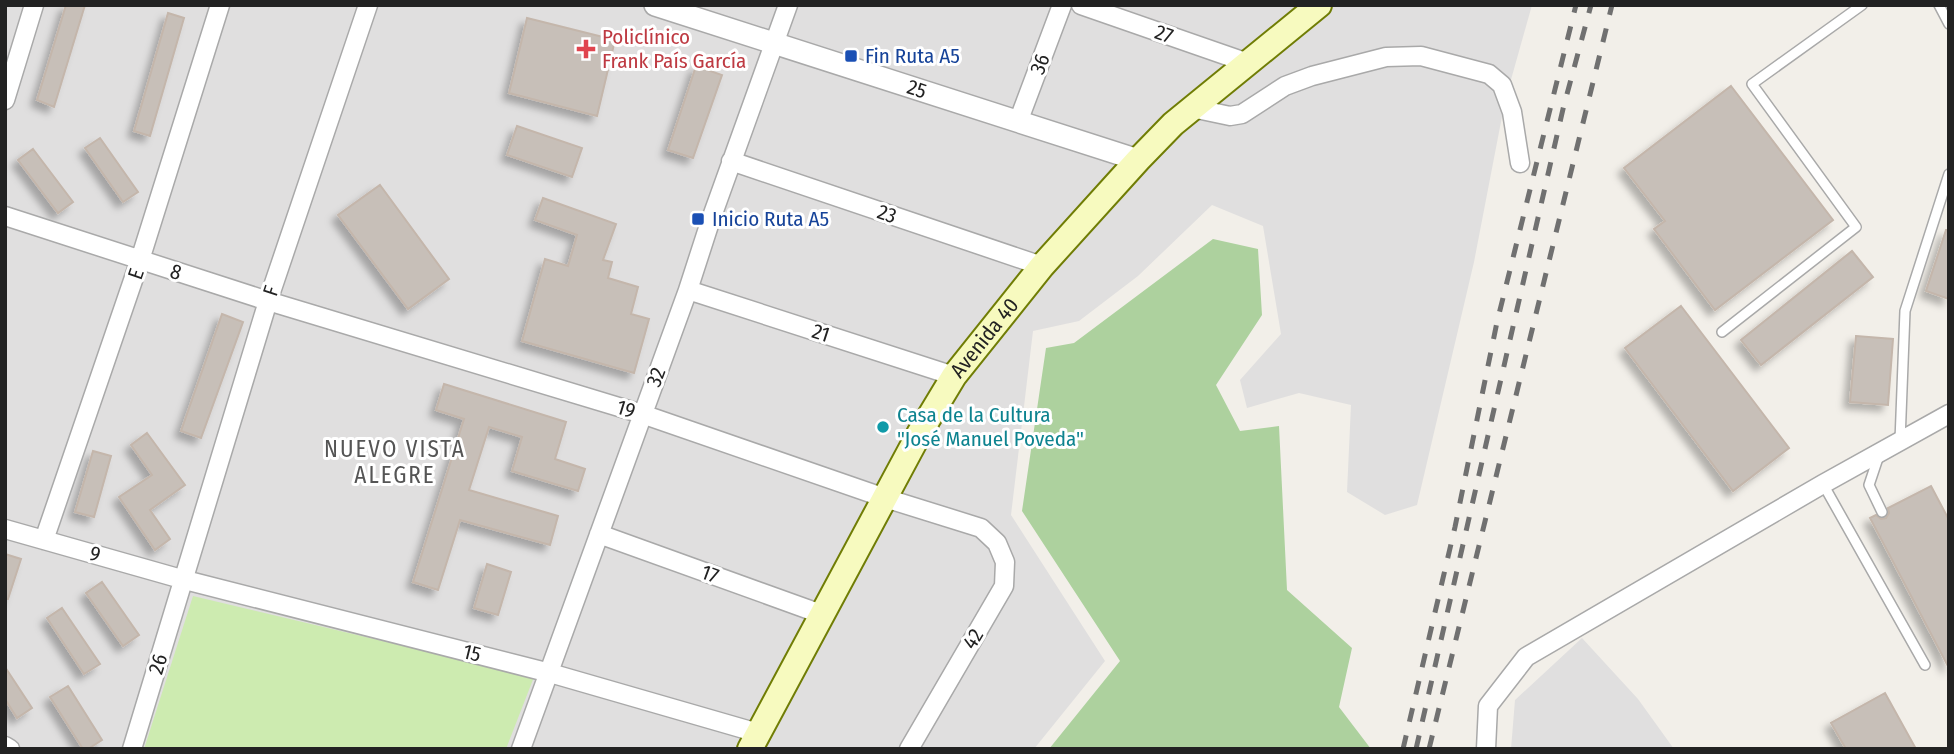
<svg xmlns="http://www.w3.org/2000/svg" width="1954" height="754" viewBox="0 0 1954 754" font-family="'Fira Sans Condensed',sans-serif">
	<defs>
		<filter id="shadow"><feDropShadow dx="-6" dy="6" stdDeviation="3.5" flood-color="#0004"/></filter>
	</defs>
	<rect width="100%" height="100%" fill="#f2efe9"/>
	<path fill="#e0dfdf" d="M5 5H1532L1505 101 1474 262 1417 505 1385 515 1347 492 1351 405 1299 393 1247 408 1240 380 1281 334 1263 226 1212 205 1138 276 1079 321 1033 331 1011 515 1105 661 1034 749H5Z
		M1582 638 1638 699 1674 749H1511L1515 700Z"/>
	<path fill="#cdebb0" d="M193 596 534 677 506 749H144Z"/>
	<path fill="#add19e" d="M1213 239 1258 249 1262 315 1216 385 1240 431 1279 426 1287 590 1352 648 1339 707 1371 749H1049L1120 661 1022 511 1046 348 1074 343Z"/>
	<path fill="#c7bfb8" stroke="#c4b6ab" stroke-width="2" filter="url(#shadow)" d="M66 5H85L54 107 37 100Z
		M168 13 184 18 150 136 134 131Z
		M527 18 615 40 597 116 509 93Z
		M696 66 722 75 693 158 668 150Z
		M1731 86 1833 220 1715 310 1654 229 1665 221 1624 168Z
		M517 126 582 148 572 177 507 155Z
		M100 138 138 192 123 202 85 148Z
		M33 149 73 202 58 213 18 160Z
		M380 185 449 279 408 309 338 215Z
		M543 198 616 224 603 260 612 262 608 278 638 287 631 314 649 319 634 373 522 341 545 259 568 266 577 235 535 220Z
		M1946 230H1949V299L1926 291Z
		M1852 251 1873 277 1761 365 1741 340Z
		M1681 306 1789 448 1733 491 1625 348Z
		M222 314 243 322 201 438 181 431Z
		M1856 336 1893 339 1888 405 1850 402Z
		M444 384 566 422 555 459 585 469 578 491 512 471 522 437 489 427 469 490 558 516 550 545 460 520 438 590 413 582 464 419 436 410Z
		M147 433 185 485 150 510 170 539 155 550 119 497 152 475 131 445Z
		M93 451 111 456 94 517 75 512Z
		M1931 486 1949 520V668L1870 518 1876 515 1881 519 1886 518 1889 513 1888 508Z
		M5 554 21 559 8 599H5Z
		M487 564 511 572 498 615 474 608Z
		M102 582 139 635 123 646 86 593Z
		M62 608 100 664 84 674 47 618Z
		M5 667 32 708 17 718 5 699Z
		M68 686 102 740 88 749H83L50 697Z
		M1885 693 1916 749H1846L1831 723Z"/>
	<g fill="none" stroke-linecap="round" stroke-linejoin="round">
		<g stroke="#a9a9a9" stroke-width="12">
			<path id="service" d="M1939 5 1949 24
				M1722 332 1856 227 1752 84 1862 5
				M1900 441 1905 311 1949 174
				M1879 455 1869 485 1882 512
				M1823 484 1925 665"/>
		</g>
		<g stroke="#a9a9a9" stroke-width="21">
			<path id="minor" d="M1081 5 1248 63
				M5 100 34 5
				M1192 108 1230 116 1242 114 1285 86 1312 76 1386 57 1421 56 1489 74 1502 85 1512 112 1520 163
				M1018 122 1062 5
				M731 161 1042 266
				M5 216 268 301 642 414 885 498 981 528 997 543 1005 562 1004 586 909 749
				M688 290 954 376
				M5 529 185 580 550 673 758 733
				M599 534 821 614
				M44 540 140 260 220 5
				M5 746 10 749
				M132 749 268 301 368 5
				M521 749 688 290 710 222 788 5
				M1486 749 1488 706 1526 657 1823 484 1949 414"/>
		</g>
		<g stroke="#a9a9a9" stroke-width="24">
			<g id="tertiary">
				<path id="s1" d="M655 5 1138 160"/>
			</g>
		</g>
		<g stroke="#707d05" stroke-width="28">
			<g id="secondary">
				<path id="s2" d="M750 749 919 434 954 376 1042 266 1138 160 1173 124 1319 5"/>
			</g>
		</g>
		<use href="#service" stroke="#fff" stroke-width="9"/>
		<use href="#minor" stroke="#fff" stroke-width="18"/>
		<use href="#tertiary" stroke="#fff" stroke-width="21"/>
		<use href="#secondary" stroke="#f7fabf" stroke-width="24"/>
		<path stroke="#707070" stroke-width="5" stroke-dasharray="14 14" stroke-linecap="butt" d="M1403 749 1455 527 1497 322 1576 5
			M1416 749 1563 109 1591 5
			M1429 749 1612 5"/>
	</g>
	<path fill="#e0444e" stroke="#fff" stroke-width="2.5" d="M582.5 38.5h7v7h7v7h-7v7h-7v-7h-7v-7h7z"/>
	<g fill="#1a4fb4" stroke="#fff" stroke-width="2.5">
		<rect x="844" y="49" width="14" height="14" rx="3.5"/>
		<rect x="691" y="212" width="14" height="14" rx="3.5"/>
	</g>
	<circle fill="#0f9aa8" stroke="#fff" stroke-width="2.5" cx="883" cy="427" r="7"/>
	<g text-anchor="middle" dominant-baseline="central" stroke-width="6" stroke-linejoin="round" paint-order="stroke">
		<g font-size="21" fill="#222" stroke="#fff">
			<text transform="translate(1164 34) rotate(19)">27</text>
			<text transform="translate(1040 64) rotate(-69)">36</text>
			<text stroke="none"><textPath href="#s1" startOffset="275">25</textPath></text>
			<text transform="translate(887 214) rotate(19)">23</text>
			<text transform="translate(176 272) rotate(18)">8</text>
			<text transform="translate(136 274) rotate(-71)">E</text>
			<text transform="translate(271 291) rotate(-72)">F</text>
			<text transform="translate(821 333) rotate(18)">21</text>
			<text stroke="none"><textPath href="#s2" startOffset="474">Avenida 40</textPath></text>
			<text transform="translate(656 377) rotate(-69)">32</text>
			<text transform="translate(626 409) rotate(17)">19</text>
			<text transform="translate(95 554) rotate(16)">9</text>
			<text transform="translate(710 574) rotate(20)">17</text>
			<text transform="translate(973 639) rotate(-59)">42</text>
			<text transform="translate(472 653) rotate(14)">15</text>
			<text transform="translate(158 664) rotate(-73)">26</text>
		</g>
		<g font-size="21" fill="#be3a42" stroke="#fff" text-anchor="start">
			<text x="602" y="37">Policlínico<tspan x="602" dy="24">Frank País García</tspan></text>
		</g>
		<g font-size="21" fill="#164399" stroke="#fff" text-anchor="start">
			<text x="865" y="56">Fin Ruta A5</text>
			<text x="712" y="219">Inicio Ruta A5</text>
		</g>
		<g font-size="21" fill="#0d838f" stroke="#fff" text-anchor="start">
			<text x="897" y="415">Casa de la Cultura<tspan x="897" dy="24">"José Manuel Poveda"</tspan></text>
		</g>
		<g font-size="23" letter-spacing="2" fill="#555" stroke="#fff">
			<text x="395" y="449">NUEVO VISTA<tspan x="395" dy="26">ALEGRE</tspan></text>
		</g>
	</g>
	<rect width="1954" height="754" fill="none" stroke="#222222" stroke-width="14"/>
</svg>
